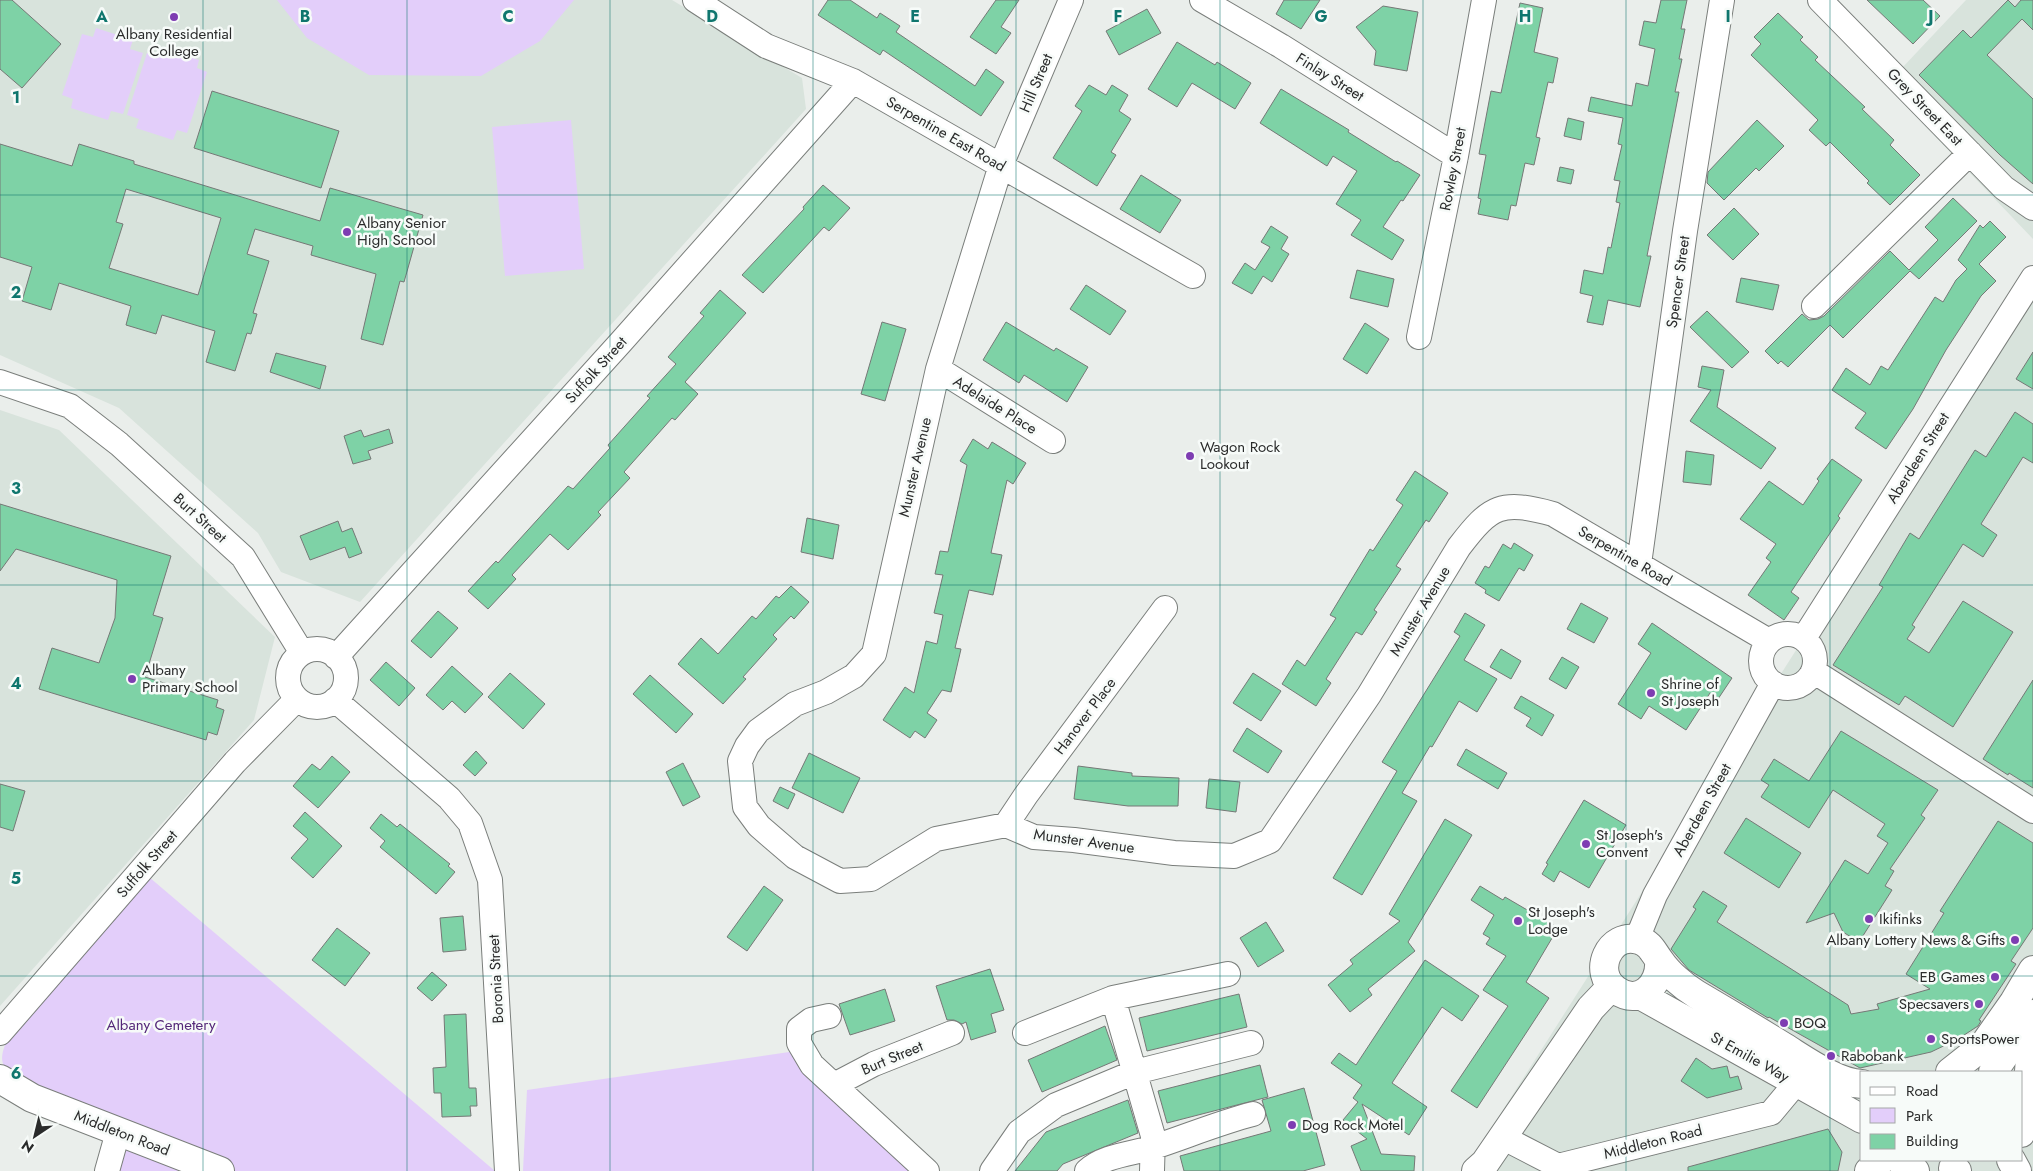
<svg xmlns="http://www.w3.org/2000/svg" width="2033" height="1171" viewBox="0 0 2033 1171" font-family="Jost,sans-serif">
	<rect width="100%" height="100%" fill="#eaeeeb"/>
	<path fill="#d8e3dc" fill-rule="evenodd" d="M0 0H672L802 78 806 109 360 602 281 572 258 533 119 408 0 355Z
		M1966 0H2033V239L1886 85Z
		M2033 278V1171H1464L1751 721ZM1862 1072H2022V1160H1862Z
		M0 410 59 430 275 637 254 720 0 1006Z"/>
	<path fill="#e3cefa" d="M277 0H574L540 41 481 76 369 75 307 38Z
		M96 28 133 40 130 49 143 53 123 114 111 111 108 120 71 108 73 99 62 95 82 34 93 37Z
		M162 48 199 60 197 68 207 72 187 133 177 130 173 140 136 128 139 119 127 115 147 53 159 57Z
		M571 120 584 269 505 276 492 127Z
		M149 877 495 1171H117L122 1153 11 1075C1 1064 0 1059 5 1045Z
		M796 1051 914 1171H523L527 1090Z"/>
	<path fill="#7ed2a6" stroke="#757876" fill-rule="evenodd" d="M0 0H12L61 44 22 88 0 69Z
		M828 0H850L877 18 880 13 900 26 896 32 975 86 986 69 1004 82 981 116 883 50 880 55 818 15Z
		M996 0H1019L1001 27 1011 33 996 54 970 37Z
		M1284 0H1320L1301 29 1276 14Z
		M1661 0H1687L1681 29H1685L1679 59H1682L1675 92H1679L1647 256H1651L1640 307 1608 300 1603 325 1587 322 1593 296 1580 293 1584 270 1603 274 1608 247 1611 248 1620 203 1616 202 1620 181 1614 180 1622 145 1618 144 1623 118 1588 111 1591 97 1632 106 1636 83 1648 86 1655 49 1639 45 1644 21 1656 23Z
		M1867 0H1923L1940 16 1913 44Z
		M2008 0 2015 7 2021 0H2033V30L2022 19 1987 55 2033 99V184L2000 155 1919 75 1963 30 1971 38Z
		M1520 3 1543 8 1534 52 1558 58 1553 83 1548 82 1536 137 1540 138 1534 165 1525 163 1516 206 1511 205 1508 220 1478 214 1481 199 1478 198 1486 155 1479 154 1491 91 1501 93Z
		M1383 6 1418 12 1407 71 1374 65 1376 51 1356 27Z
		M1147 9 1161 33 1119 55 1106 31Z
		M1778 13 1803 37 1800 40 1818 57 1815 60 1865 107 1862 109 1894 140 1890 145 1920 175 1890 205 1867 183 1869 181 1830 142 1826 146 1809 130 1818 120 1751 55 1761 44 1754 37Z
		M1177 42 1215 65 1217 62 1251 83 1235 109 1192 83 1177 107 1148 89Z
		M1089 85 1106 95 1112 85 1128 95 1119 111 1131 119 1111 152 1116 155 1097 186 1053 158 1082 111 1075 106Z
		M1281 89 1349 130 1348 132 1396 162 1397 161 1420 175 1403 201 1401 200 1383 227 1404 240 1392 260 1351 235 1361 220 1336 204 1357 171 1333 156 1327 166 1260 123Z
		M212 91 339 131 321 188 194 148Z
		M1568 118 1584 122 1581 140 1564 136Z
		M1757 120 1784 146 1759 171 1756 168 1724 200 1707 183 1708 172Z
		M0 144 72 166 79 144 134 161V164L320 221 330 188 423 215 404 282 400 281 383 345 361 339 376 274 311 255 313 246 255 229 247 254 269 261 253 313 257 314 251 334 247 333 235 371 206 362 215 331 162 315 156 334 126 325 131 306 59 283 51 310 22 301 32 267 0 257ZM126 189 221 218 198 295 109 268 123 224 116 222Z
		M1560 167 1574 170 1571 184 1557 181Z
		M1141 175 1181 200 1160 233 1120 209Z
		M823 185 850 208 829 231 824 227 763 293 742 275 804 209 803 207Z
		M1953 198 1977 221 1919 279 1910 271 1843 338 1830 325 1788 367 1781 361 1778 364 1765 351 1802 314 1809 320 1818 319 1824 316 1890 251 1909 270 1938 240 1925 227Z
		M1734 208 1759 234 1733 260 1707 235Z
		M1990 221 2006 237 1979 264 1996 281 1981 296 1946 350 1913 409 1886 449 1855 428 1866 413 1832 390 1846 368 1870 385 1881 366 1888 370 1935 297 1943 302 1956 280 1967 269 1958 260 1980 225 1983 228Z
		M1271 226 1288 237 1281 249 1289 254 1272 282 1263 276 1252 294 1232 283 1245 263 1255 270 1270 247 1261 242Z
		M1357 270 1394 279 1388 307 1350 298Z
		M1741 278 1779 285 1773 310 1736 302Z
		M1086 285 1126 311 1110 335 1070 309Z
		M720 290 746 313 685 382 698 394 675 420 672 418 624 472 630 478 598 512 601 515 568 550 550 534 512 575 516 579 488 609 468 591 496 561 498 563 568 486 573 489 610 448 608 445 650 398 647 396 676 364 668 357 704 316 700 313Z
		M1707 311 1749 352 1732 368 1690 327Z
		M882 322 906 329 885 401 861 394Z
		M1006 322 1054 351 1056 348 1088 367 1067 402 1024 375 1019 383 983 360Z
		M1365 323 1389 339 1367 374 1343 359Z
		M2033 352V389L2016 379Z
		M276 353 326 366 320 389 270 372Z
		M1702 366 1724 370 1717 407 1776 448 1761 469 1690 421 1711 390 1698 387Z
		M2015 412 2033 424V463L2023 457 1981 524 1997 535 1983 557 1963 544 1912 625 1915 627 1907 639 1929 653 1963 601 2013 632 1953 727 1905 696 1899 705 1833 665 1883 587 1879 585 1910 533 1919 539 1975 450 1986 457Z
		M389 429 393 443 368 451 371 459 353 464 344 436 361 430 364 437Z
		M973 439 988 449 992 442 1026 463 1013 484 1007 480 991 553 1002 555 993 595 969 590 955 648 961 649 951 692 942 690 927 713 937 720 925 738 915 731 910 738 883 720 905 687 914 693 926 641 937 644 943 615 934 613 943 575 935 574 940 551 948 552 967 465 960 461Z
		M1686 451 1714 455 1711 485 1683 482Z
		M1832 459 1862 480 1838 516 1840 518 1791 592 1799 598 1784 620 1748 595 1771 562 1766 558 1776 544 1740 519 1769 481 1803 505 1819 481 1817 479Z
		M1415 471 1448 493 1429 522 1426 520 1396 566 1401 569 1374 610 1377 612 1362 635 1356 632 1326 679 1331 683 1316 706 1282 684 1297 660 1305 666 1336 618 1330 615 1370 549 1373 551 1403 505 1396 500Z
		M0 504 171 556 153 615 163 618 145 677 218 700 216 707 224 710 217 735 208 732 206 740 39 689 52 648 99 663 115 618 117 580 16 549 0 571Z
		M807 518 839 525 833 559 801 552Z
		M338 521 342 532 352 528 362 553 349 558 345 547 310 560 300 536Z
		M1514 543 1533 555 1524 571 1519 568 1499 601 1485 593 1486 590 1475 583 1485 566 1489 568 1503 544 1511 549Z
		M791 586 809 602 794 619 791 616 773 635 777 639 743 677 746 679 723 704 678 664 701 638 718 654 752 616 756 619 776 596 779 598Z
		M1581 603 1608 618 1594 643 1567 629Z
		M438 611 458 628 431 658 411 641Z
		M1465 613 1485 625 1464 660 1497 679 1477 712 1459 701 1432 747 1430 746 1402 793 1417 801 1362 895 1333 878 1397 771 1382 762 1460 636 1454 632Z
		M1652 623 1732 678 1718 699 1710 693 1686 730 1649 706 1641 719 1618 704 1651 653 1638 644Z
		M1501 649 1521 661 1511 679 1490 667Z
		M1562 657 1579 667 1566 689 1549 679Z
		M386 662 415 688 399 706 370 680Z
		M452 666 483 694 465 713 452 701 443 710 426 695Z
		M510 673 545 704 523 729 488 697Z
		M1253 673 1281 691 1261 721 1233 703Z
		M650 675 693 714 676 733 633 694Z
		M2033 680V788L2009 773 2008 775 1983 759Z
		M1521 696 1554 715 1542 736 1526 726 1531 718 1514 708Z
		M1247 728 1282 751 1268 773 1233 751Z
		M1841 731 1938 790 1921 815 1925 818 1890 869 1894 871 1885 886 1892 890 1859 942 1843 932 1834 913 1806 923 1845 860 1868 874 1888 843 1877 836 1885 824 1833 790 1809 828 1761 797 1769 785 1761 780 1774 759 1809 781Z
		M1466 749 1507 773 1498 789 1457 765Z
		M476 751 487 763 475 776 463 765Z
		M809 753 860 778 843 813 792 788Z
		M332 756 350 772 318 808 293 786 312 764 320 770Z
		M683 763 700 797 683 806 666 772Z
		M1078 766 1132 773V776L1179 778 1178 806H1128L1074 799Z
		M1209 779 1240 782 1236 812 1206 808Z
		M0 784 25 791 13 831 0 827Z
		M780 787 795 794 788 809 773 801Z
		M1584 800 1626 825 1589 888 1560 871 1554 882 1542 874 1548 864 1546 863Z
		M305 812 342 846 313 878 291 858 308 839 293 826Z
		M381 814 397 827 400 824 450 864 448 866 455 872 436 894 380 847 385 841 370 828Z
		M1746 818 1801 853 1779 888 1724 853Z
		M1445 819 1472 835 1408 942 1415 951 1368 989 1372 995 1350 1012 1328 985 1353 964 1350 960 1400 921 1389 914Z
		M1998 821 2033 843V928L2011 961 2016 964 1979 1020 1981 1021 1978 1026 1958 1039 1931 1052 1860 1068 1769 1017 1768 1018 1689 970 1671 949 1696 909 1693 907 1703 891 1727 906 1717 922 1848 1005 1851 1014 1879 1009 1877 1004 1930 989 1906 974 1944 913 1940 911Z
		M764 886 783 900 747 951 727 937Z
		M1480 886 1503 900 1505 897 1558 928 1526 982 1549 998 1477 1108 1451 1091 1508 1006 1483 990 1506 956 1486 944 1490 938 1483 934 1494 915 1471 900Z
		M463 916 466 950 443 952 440 918Z
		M1266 922 1284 951 1258 967 1240 938Z
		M337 928 370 953 345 986 312 960Z
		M1425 960 1479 996 1462 1021 1442 1007 1392 1083 1427 1107 1409 1135 1362 1104 1381 1154 1415 1156 1414 1171H1361L1351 1146 1367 1139 1343 1120 1358 1102 1353 1098 1362 1085 1331 1063 1339 1053 1356 1065Z
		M990 969 1004 1010 991 1014 996 1032 971 1040 966 1022 962 1024 954 1020H947L936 986Z
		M432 972 447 985 432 1001 417 988Z
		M885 989 895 1021 850 1035 839 1004Z
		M1239 994 1247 1027 1147 1051 1139 1018Z
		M466 1014 469 1088H476L477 1106H470L471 1116 442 1117 441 1093H434L433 1068 446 1067 444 1015Z
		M1105 1026 1117 1060 1042 1092 1028 1060Z
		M1696 1058 1712 1069 1727 1066 1730 1078 1738 1076 1742 1089 1707 1098 1681 1081Z
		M1260 1065 1268 1097 1167 1123 1158 1091Z
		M1304 1088 1325 1165 1303 1171H1184L1180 1156 1271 1131 1262 1100Z
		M1128 1100 1138 1133 1063 1164 1057 1171H1015L1046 1132Z
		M1828 1129 1842 1152 1838 1171H1688V1167Z"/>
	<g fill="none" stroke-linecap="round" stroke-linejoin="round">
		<g stroke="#7a7e7b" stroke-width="26">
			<path id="minor" d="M695 0 766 46 853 81 1193 276
				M1071 0 1001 165 938 369 874 654 854 676 826 692 795 704 758 731 747 746 740 761 745 807 759 826 795 857 840 881 871 879 936 839 1006 825 1034 837 1074 840 1174 853 1234 856 1270 841 1369 695 1459 547C1491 505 1501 500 1553 514L1769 641
				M1202 0 1281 46 1456 156
				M1820 0 2004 188 2033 208
				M1814 306 1970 153
				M1419 337 1456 156 1484 0
				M938 369 1053 441
				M0 382 70 406 119 444 243 557 302 653
				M1639 564 1685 231 1722 0
				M1761 661a27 27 0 1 1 54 0a27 27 0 1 1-54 0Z
				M1804 638 2033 278
				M288 678a29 29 0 1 1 58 0a29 29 0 1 1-58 0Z
				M336 657 621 342 853 81
				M1813 671 2033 811
				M335 700 449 798 470 823 490 880 507 1171
				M1006 825 1026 795 1165 608
				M1637 939 1655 895 1773 683
				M1113 998 1228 974
				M829 1016 811 1020 799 1029V1043L812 1065 927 1171
				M0 1033 235 762 297 699
				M1025 1033 1113 998 1153 1136 1152 1171
				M834 1085 874 1064 952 1033
				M2022 1135 2030 1033 2033 1014
				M1502 1137 1558 1166 1771 1113 1796 1083
				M107 1171 118 1132
				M992 1171 1019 1132 1056 1105 1135 1072 1251 1043
				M1087 1171C1103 1156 1130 1154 1151 1148 1185 1137 1218 1123 1253 1114"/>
		</g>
		<g stroke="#7a7e7b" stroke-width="30">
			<path id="major" d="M1659 961C1661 985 1639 1007 1616 990 1591 973 1609 931 1639 940 1651 944 1653 952 1660 961 1668 973 1683 986 1696 994 1725 1011 1755 1029 1784 1047 1805 1060 1837 1083 1862 1084
				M1640 995 1862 1119
				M1950 1072 1983 1046 2014 1002 2033 970
				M1993 1072 2033 1014
				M0 1079 32 1098 220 1171
				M1900 1160 1907 1168 1915 1171
				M1476 1171 1485 1163 1591 1008 1611 987
				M1869 1171 1881 1160"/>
		</g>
		<g stroke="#7a7e7b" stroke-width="30">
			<path id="highway" d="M2011 1160 2017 1171
				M1953 1168 1957 1171"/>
		</g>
		<use href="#minor" stroke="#fff" stroke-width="24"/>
		<use href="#major" stroke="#fff" stroke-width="28"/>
		<use href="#highway" stroke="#fff" stroke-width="28"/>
	</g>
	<path fill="none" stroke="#0f766e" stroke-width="1" stroke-opacity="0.55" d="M203 0V1171M407 0V1171M610 0V1171M813 0V1171M1016 0V1171M1220 0V1171M1423 0V1171M1626 0V1171M1830 0V1171M0 195H2033M0 390H2033M0 585H2033M0 781H2033M0 976H2033"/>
	<g fill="#7e3db2" stroke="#f7fbf9" stroke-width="2">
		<circle cx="174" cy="17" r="5"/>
		<circle cx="347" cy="232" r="5"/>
		<circle cx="1190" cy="456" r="5"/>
		<circle cx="132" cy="679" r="5"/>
		<circle cx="1651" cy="693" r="5"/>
		<circle cx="1586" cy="844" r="5"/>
		<circle cx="1869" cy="919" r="5"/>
		<circle cx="1518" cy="921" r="5"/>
		<circle cx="2015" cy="940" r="5"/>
		<circle cx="1995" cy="977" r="5"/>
		<circle cx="1979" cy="1004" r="5"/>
		<circle cx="1784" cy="1023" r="5"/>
		<circle cx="1931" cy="1039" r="5"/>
		<circle cx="1831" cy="1056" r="5"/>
		<circle cx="1292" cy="1125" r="5"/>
	</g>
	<g text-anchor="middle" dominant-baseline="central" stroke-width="5" stroke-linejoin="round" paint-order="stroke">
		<g font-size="15" fill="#2a2b2b" stroke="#f7fbf9" text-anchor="start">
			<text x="174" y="34" text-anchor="middle">Albany Residential<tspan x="174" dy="17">College</tspan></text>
			<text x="357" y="223">Albany Senior<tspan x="357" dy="17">High School</tspan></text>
			<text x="1200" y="447">Wagon Rock<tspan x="1200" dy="17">Lookout</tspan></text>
			<text x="142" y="670">Albany<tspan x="142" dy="17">Primary School</tspan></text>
			<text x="1661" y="684">Shrine of<tspan x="1661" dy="17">St Joseph</tspan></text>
			<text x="1596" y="835">St Joseph's<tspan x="1596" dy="17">Convent</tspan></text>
			<text x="1528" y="912">St Joseph's<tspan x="1528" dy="17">Lodge</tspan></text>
			<text x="1879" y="919">Ikifinks</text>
			<text x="2005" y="940" text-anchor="end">Albany Lottery News &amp; Gifts</text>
			<text x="1985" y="977" text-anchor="end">EB Games</text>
			<text x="1969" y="1004" text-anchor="end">Specsavers</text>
			<text x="1794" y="1023">BOQ</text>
			<text x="1941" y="1039">SportsPower</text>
			<text x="1841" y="1056">Rabobank</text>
			<text x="1302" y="1125">Dog Rock Motel</text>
		</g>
		<g font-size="15" fill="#2a2b2b" stroke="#f7fbf9">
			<text transform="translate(1330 77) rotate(32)">Finlay Street</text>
			<text transform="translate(1036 83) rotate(-67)">Hill Street</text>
			<text transform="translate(1925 107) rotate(46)">Grey Street East</text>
			<text transform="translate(946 134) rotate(30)">Serpentine East Road</text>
			<text transform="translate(1453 169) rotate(-79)">Rowley Street</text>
			<text transform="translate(1678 282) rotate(-82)">Spencer Street</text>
			<text transform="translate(596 370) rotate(-48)">Suffolk Street</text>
			<text transform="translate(995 405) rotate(32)">Adelaide Place</text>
			<text transform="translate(1918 458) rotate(-58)">Aberdeen Street</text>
			<text transform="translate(915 467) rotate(-77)">Munster Avenue</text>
			<text transform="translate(200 518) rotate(42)">Burt Street</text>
			<text transform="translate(1625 556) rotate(30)">Serpentine Road</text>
			<text transform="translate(1420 611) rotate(-59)">Munster Avenue</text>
			<text transform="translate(1085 716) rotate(-53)">Hanover Place</text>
			<text transform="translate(1702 810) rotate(-61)">Aberdeen Street</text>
			<text transform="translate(1084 841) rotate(8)">Munster Avenue</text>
			<text transform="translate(147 864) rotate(-49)">Suffolk Street</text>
			<text transform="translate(496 979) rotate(-93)">Boronia Street</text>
			<text transform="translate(1750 1057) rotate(29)">St Emilie Way</text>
			<text transform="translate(892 1058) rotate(-23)">Burt Street</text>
			<text transform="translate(122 1133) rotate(21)">Middleton Road</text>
			<text transform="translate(1653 1142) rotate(-14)">Middleton Road</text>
		</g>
		<g font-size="15" fill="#542879" stroke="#f7fbf9">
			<text x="161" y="1025">Albany Cemetery</text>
		</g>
	</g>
	<g font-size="16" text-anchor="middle" font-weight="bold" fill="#0f766e" stroke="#f7fbf9" stroke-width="5" stroke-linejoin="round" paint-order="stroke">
		<text x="102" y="22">A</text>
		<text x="305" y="22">B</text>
		<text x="508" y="22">C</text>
		<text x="712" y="22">D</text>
		<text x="915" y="22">E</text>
		<text x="1118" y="22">F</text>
		<text x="1321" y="22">G</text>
		<text x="1525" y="22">H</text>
		<text x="1728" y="22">I</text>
		<text x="1931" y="22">J</text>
		<text x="16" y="103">1</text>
		<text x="16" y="298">2</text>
		<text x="16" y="494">3</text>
		<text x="16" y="689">4</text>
		<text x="16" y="884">5</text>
		<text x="16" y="1079">6</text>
	</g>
	<rect x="1860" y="1071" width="162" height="90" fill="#f7fbf9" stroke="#a5a8a7"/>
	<rect x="1870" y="1087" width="25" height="8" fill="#ffffff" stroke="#a5a8a7"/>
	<text x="1906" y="1096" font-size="15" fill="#2a2b2b">Road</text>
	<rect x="1870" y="1108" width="25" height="15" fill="#e3cefa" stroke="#a5a8a7"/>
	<text x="1906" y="1121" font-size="15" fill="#2a2b2b">Park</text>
	<rect x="1870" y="1134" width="25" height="15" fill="#7ed2a6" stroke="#a5a8a7"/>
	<text x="1906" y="1146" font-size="15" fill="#2a2b2b">Building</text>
	<g transform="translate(35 1136) rotate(215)" stroke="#f7fbf9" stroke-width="4" paint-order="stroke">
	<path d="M0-4L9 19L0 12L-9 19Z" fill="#2a2b2b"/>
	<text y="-8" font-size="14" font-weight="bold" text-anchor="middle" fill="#2a2b2b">N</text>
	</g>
</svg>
